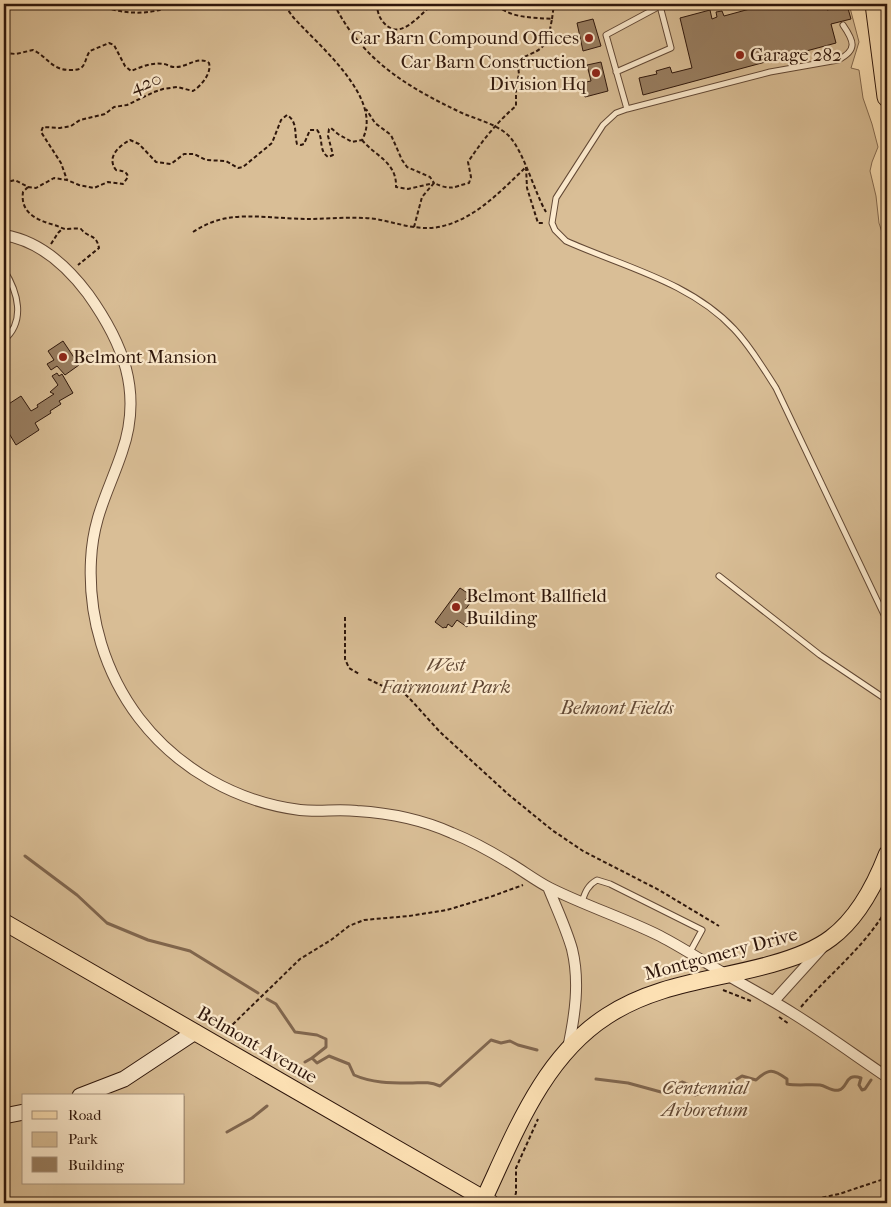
<svg xmlns="http://www.w3.org/2000/svg" width="891" height="1207" viewBox="0 0 891 1207" font-family="'IM FELL French Canon',serif">
	<rect width="100%" height="100%" fill="#fce0b3"/>
	<filter id="stains"><feTurbulence type="fractalNoise" baseFrequency=".004" numOctaves="4"/><feColorMatrix values="0 0 0 0 .2 0 0 0 0 .09 0 0 0 0 .02 0 0 0 .5 -.17"/></filter>
	<radialGradient id="worn" r=".72"><stop offset=".6" stop-color="#630" stop-opacity="0"/><stop offset="1" stop-color="#630" stop-opacity=".3"/></radialGradient>
	<path fill="#d9be96" stroke="#846a50" fill-rule="evenodd" d="M4 4H849L859 42 851 68 859 70 863 98 872 124 878 147 872 162 870 171 876 196 879 223 887 248V1203H4ZM24 1096H184V1183H24Z"/>
	<g fill="none" stroke-linecap="round" stroke-linejoin="round">
		<path stroke="#80664e" stroke-width="3" d="M25 856 77 895 107 923 148 940 190 951 258 993
			M267 999 276 1004 295 1032 317 1035 326 1039V1047L312 1058
			M305 1062 312 1058 317 1063 329 1056 349 1064 354 1075C372 1083 390 1083 409 1083 422 1083 427 1081 440 1086L491 1040 501 1043 510 1041 518 1045 537 1050
			M886 1063 887 1062
			M596 1079 628 1083 661 1092 682 1082 687 1084 690 1093 695 1095 711 1089 724 1087 742 1076 756 1080C769 1068 773 1069 787 1079V1084C798 1086 809 1084 820 1085 826 1086 833 1092 839 1090 848 1088 845 1072 861 1078L859 1085 862 1090 865 1089 871 1080
			M227 1132 252 1118 267 1106"/>
	</g>
	<path fill="#997f62" stroke="#2e160b" d="M768 4H825L827 10 847 5 851 19 831 24 836 43 643 95 639 78 657 74 656 71 670 67 672 73 692 68 680 18 710 10 712 19 717 17 716 12 722 11 724 16Z
		M593 19 601 46 583 51 577 23Z
		M601 62 608 91 585 97 581 83 591 81 587 65Z
		M63 341 79 365 65 375 57 366 51 370 47 364 54 360 48 351Z
		M57 373 59 376 62 374 73 393 59 401 61 404 50 411 51 413 35 423 39 430 16 445 4 425V420L6 419 4 416V407L21 396 31 411 38 407 37 405 54 394 50 392 58 385 52 376Z
		M460 588 469 594 468 597 465 600 470 603 465 610 474 617 473 619 467 627 457 620 452 627 448 624 446 628 445 627 443 628 435 622Z"/>
	<g fill="none" stroke-linecap="round" stroke-linejoin="round">
		<g stroke="#624835" stroke-width="7">
			<path id="lane" d="M843 25C854 41 858 50 838 60L770 72 627 109 616 113 603 125 556 198 552 223 555 230 566 241C624 267 690 282 734 329 751 347 763 368 776 388L887 621
				M616 72 671 48 660 6 606 35 627 109
				M4 270C18 292 26 321 4 340
				M719 576 820 655 887 700
				M582 902C585 892 588 885 597 880L610 884 702 930 690 952"/>
		</g>
		<g stroke="#624835" stroke-width="12">
			<path id="street" d="M4 235C40 241 67 266 88 294 123 343 143 392 122 452 109 491 93 516 91 560 88 617 105 673 139 718 178 769 237 802 300 810 319 812 338 809 357 811 390 813 421 819 452 833 472 841 490 851 508 862 522 870 536 881 550 888 586 906 624 918 660 936 683 948 704 962 727 975 749 988 772 1000 794 1014 826 1034 856 1056 887 1077
				M548 887C556 907 566 928 572 949 580 982 575 1015 568 1048
				M774 1001 822 948"/>
		</g>
		<g stroke="#2e160b" stroke-width="17">
			<path id="secondary" d="M80 1096 124 1079 195 1032
				M4 1116 24 1112"/>
		</g>
		<g stroke="#2e160b" stroke-width="18">
			<path id="primary" d="M4 922 491 1203
				M484 1199C515 1133 543 1057 607 1016 657 983 716 980 772 964 793 958 814 951 831 938 858 918 875 885 887 854"/>
		</g>
		<g stroke="#2e160b" stroke-width="21">
			<path id="highway" d="M875 4 887 97"/>
		</g>
		<path stroke="#2e160b" stroke-width="2" stroke-dasharray="4 2.5" stroke-linecap="butt" d="M93 4C124 14 146 17 178 4
			M334 4C362 60 407 87 462 113 478 120 497 124 509 136 524 152 534 191 546 212
			M375 4C378 9 378 15 381 19 398 45 418 16 433 4
			M445 4C453 8 457 8 464 4
			M552 19 554 4
			M4 53 16 54 33 50C48 57 51 70 70 70 74 70 78 70 81 68 86 64 86 56 90 51L109 43 114 45 125 66 131 71C141 67 152 62 163 64 167 64 170 67 174 67 187 68 198 55 209 63 212 73 201 86 193 91L177 87 163 89 154 92 127 105 114 107 105 114 80 120 71 126 60 128 43 127 41 132 61 163 67 180
			M362 140C375 156 397 162 396 187L408 189 434 183 430 177 407 167 402 160 391 135 375 123 366 109
			M526 167 527 188 538 223H544
			M4 183 15 180 28 187 36 188 54 178 67 180 79 185 94 188 108 182 123 184 128 177C127 171 122 171 116 170 106 157 119 146 130 140L139 144 156 162 171 164 184 154H194L206 160 226 161 238 168 243 167 272 143 281 120 287 115C298 122 294 133 297 144L301 145 304 144 310 130H317C324 138 318 150 328 157L333 155 328 136 329 129 331 128 338 134 352 142 362 140C385 99 317 44 293 17L288 10 286 4
			M28 187 23 192C20 213 37 220 54 225 58 226 61 228 65 229 70 229 76 228 81 229 89 239 96 233 99 248L78 265
			M414 227 422 197 434 183C452 191 452 187 469 183L471 177 468 162C482 141 497 122 516 106V87L519 74 518 66 521 58C547 48 547 45 552 19 531 17 512 19 495 4
			M193 232C204 225 215 220 228 218 252 214 283 219 308 219 330 219 353 216 376 219 398 223 420 232 443 226 476 218 502 190 526 167
			M51 244 58 233 63 228
			M4 371 5 373 4 374
			M345 617V659L349 668 359 674
			M368 679 385 687
			M393 690 406 695 411 700 440 732 509 795 552 830 583 851 659 890 719 926
			M723 990 751 1001
			M801 1007C829 974 866 946 887 908
			M779 1017 789 1024
			M228 1029 300 959 331 940 349 926 364 920 409 916 447 910 490 897 523 885
			M513 1201 516 1193V1168L538 1119
			M797 1203 839 1194 887 1178"/>
		<use href="#lane" stroke="#fdebce" stroke-width="5"/>
		<use href="#street" stroke="#fdebce" stroke-width="10"/>
		<use href="#secondary" stroke="#fdebce" stroke-width="15"/>
		<use href="#primary" stroke="#fce0b3" stroke-width="16"/>
		<use href="#highway" stroke="#fce0b3" stroke-width="19"/>
	</g>
	<g fill="#8f2418" stroke="#fdebce" stroke-width="2">
		<circle cx="589" cy="38" r="5"/>
		<circle cx="740" cy="55" r="5"/>
		<circle cx="596" cy="73" r="5"/>
		<circle cx="63" cy="357" r="5"/>
		<circle cx="456" cy="607" r="5"/>
	</g>
	<g text-anchor="middle" dominant-baseline="central" stroke-width="4.5" stroke-linejoin="round" paint-order="stroke">
		<g font-size="19" fill="#2e160b" stroke="#fdebce" text-anchor="start">
			<text x="579" y="38" text-anchor="end">Car Barn Compound Offices</text>
			<text x="750" y="55">Garage 282</text>
			<text x="586" y="62" text-anchor="end">Car Barn Construction<tspan x="586" dy="22">Division Hq</tspan></text>
			<text x="73" y="357">Belmont Mansion</text>
			<text x="466" y="596">Belmont Ballfield<tspan x="466" dy="22">Building</tspan></text>
		</g>
		<g font-size="19" fill="#2e160b" stroke="#fdebce">
			<text transform="translate(146 83) rotate(-20)">420</text>
			<text transform="translate(721 954) rotate(-15)">Montgomery Drive</text>
			<text transform="translate(257 1045) rotate(30)">Belmont Avenue</text>
		</g>
		<g font-size="19" font-style="italic" fill="#614835" stroke="#fdebce">
			<text x="446" y="665">West<tspan x="446" dy="22">Fairmount Park</tspan></text>
			<text x="617" y="708">Belmont Fields</text>
			<text x="705" y="1088">Centennial<tspan x="705" dy="22">Arboretum</tspan></text>
		</g>
	</g>
	<rect width="891" height="1207" fill="none" stroke="#fce0b3" stroke-width="20"/>
	<rect x="5" y="5" width="881" height="1197" fill="none" stroke="#2e160b" stroke-width="2.5"/>
	<rect x="10" y="10" width="871" height="1187" fill="none" stroke="#2e160b"/>
	<rect x="22" y="1094" width="162" height="90" fill="#fdebce" stroke="#aa9680"/>
	<rect x="32" y="1111" width="25" height="8" fill="#fce0b3" stroke="#aa9680"/>
	<text x="68" y="1120" font-size="15" fill="#2e160b">Road</text>
	<rect x="32" y="1132" width="25" height="15" fill="#d9be96" stroke="#aa9680"/>
	<text x="68" y="1144" font-size="15" fill="#2e160b">Park</text>
	<rect x="32" y="1157" width="25" height="15" fill="#997f62" stroke="#aa9680"/>
	<text x="68" y="1170" font-size="15" fill="#2e160b">Building</text>
	<rect width="100%" height="100%" filter="url(#stains)"/>
	<rect width="100%" height="100%" fill="url(#worn)"/>
</svg>
